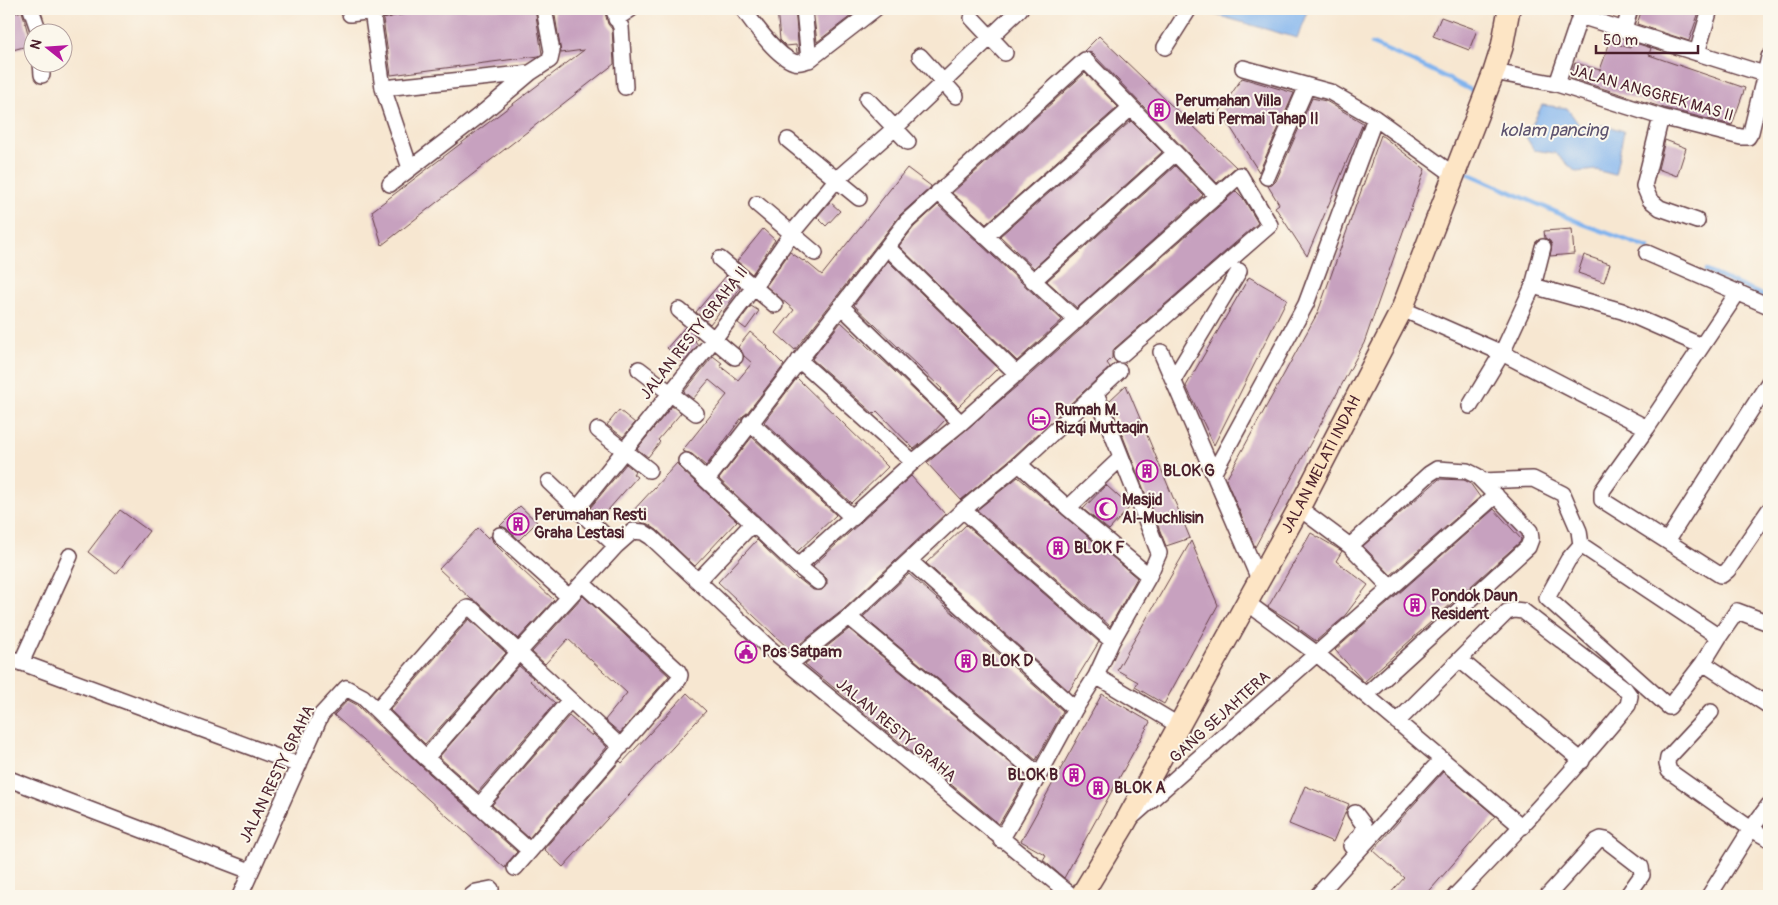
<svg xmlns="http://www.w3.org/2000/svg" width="1778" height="905" viewBox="0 0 1778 905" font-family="Pangolin,sans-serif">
	<rect width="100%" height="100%" fill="#fbf7ec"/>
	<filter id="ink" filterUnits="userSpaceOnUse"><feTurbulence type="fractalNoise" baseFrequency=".02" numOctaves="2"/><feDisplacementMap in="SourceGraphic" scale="10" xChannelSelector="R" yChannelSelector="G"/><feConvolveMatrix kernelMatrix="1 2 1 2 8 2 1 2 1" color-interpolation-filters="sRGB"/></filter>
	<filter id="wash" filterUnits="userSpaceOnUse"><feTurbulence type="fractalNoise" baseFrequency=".0096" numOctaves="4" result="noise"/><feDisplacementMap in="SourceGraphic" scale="20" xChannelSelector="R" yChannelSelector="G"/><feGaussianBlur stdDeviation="1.12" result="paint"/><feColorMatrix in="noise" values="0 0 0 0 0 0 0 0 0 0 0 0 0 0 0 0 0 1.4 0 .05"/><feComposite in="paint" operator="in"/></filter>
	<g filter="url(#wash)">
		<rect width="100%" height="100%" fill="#f7e7d1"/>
		<path fill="#81b4ee" stroke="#666a8c" d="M1215 9H1308L1297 38 1213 14Z
			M1542 105 1567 108 1582 129 1603 125 1624 131 1615 175 1596 170 1576 172 1555 153 1534 150 1526 137Z"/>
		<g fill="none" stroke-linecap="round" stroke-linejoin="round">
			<path stroke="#81b4ee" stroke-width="4.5" d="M1372 44 1423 66 1471 90
				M1463 171 1583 224 1648 248
				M1706 271 1769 298"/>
		</g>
		<g id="blocks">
			<path fill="#c7a1bf" d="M442 9H535L542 54 539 56 391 75 383 19 394 16Z
				M554 9H604L608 24 612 29 614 64 382 245 372 211 584 50 561 53Z
				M777 9H795L799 53H797L796 45 786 46 780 40Z
				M813 9H860L817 42Z
				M1642 9H1700L1689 41 1637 24Z
				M22 11 31 45 9 51V15Z
				M1441 17 1477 30 1469 50 1433 36Z
				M1099 36 1236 167 1217 183 1092 53 1084 51Z
				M1610 42 1630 48 1632 42 1651 48 1649 55 1745 88 1732 125 1664 108 1570 78 1575 63 1600 70Z
				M1085 73 1118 107 986 224 952 193Z
				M1242 78 1294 93 1259 172 1220 111Z
				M1312 98 1326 101 1363 123 1307 256 1275 207 1279 204 1268 186 1272 185 1276 181Z
				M1131 121 1162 152 1034 268 1000 236Z
				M1381 135 1425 169 1364 343 1255 547 1226 480 1318 312Z
				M1665 140 1686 148 1677 176 1658 169Z
				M1175 166 1203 195 1077 308 1047 281Z
				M907 168 931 186 930 188 900 215 795 350 776 333 794 310 766 286 790 252 803 261 804 260 822 275Z
				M1236 191 1243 198 1258 223 1115 348 1112 352V358L1107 363 1110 367 1013 457 961 500 927 463 1023 381Z
				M830 202 840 211 826 226 817 217Z
				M938 205 1062 320 1017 361 899 246 914 227Z
				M763 229 775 240 752 274 737 261Z
				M1572 229 1574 254 1550 256 1552 245 1550 241 1545 238 1544 231Z
				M1584 255 1610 264 1604 282 1578 273Z
				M888 261 998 368 958 407 941 390 942 389 854 305Z
				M726 276 740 288 723 312 721 310 710 324 696 312Z
				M1249 277 1287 299 1214 445 1186 386Z
				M751 306 759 311 746 329 738 323Z
				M841 322 892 369 945 420 930 436 914 449 877 411 874 414 812 359Z
				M685 327 698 338 695 341 698 345 684 362 667 348Z
				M750 332 768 347 767 348 784 365 747 413 743 416 706 466 692 454 682 451 727 395 709 380 693 399 684 392 713 356 722 363 720 366 738 380 752 363 744 356 738 347Z
				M797 378 888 467 851 503 764 422Z
				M1126 385 1190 538 1166 546 1109 401Z
				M672 406 681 413 658 440 660 442 648 457 637 449Z
				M619 410 635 423 623 437 607 425Z
				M752 437 836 515 797 552 719 479Z
				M677 463 680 468 737 521 695 566 657 530 648 524 641 522 631 513Z
				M626 464 635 471 633 474 637 477 601 518 590 508Z
				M911 476 945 514 843 610 791 651 718 582 757 540 798 580 799 579 813 590H822L827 584V579L813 566Z
				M1018 477 1137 578 1110 626 977 510Z
				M1439 479 1464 480 1470 483 1480 497 1391 575 1363 546Z
				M1106 485 1130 507 1109 530 1083 509Z
				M520 506 537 522 519 540 506 528 500 526Z
				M1494 509 1521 539 1520 542 1364 682 1335 650Z
				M120 510 149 531 116 574 88 552Z
				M966 525 1099 642 1069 691 926 563Z
				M478 528 488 538 491 536 493 542 505 554 554 600 518 639 479 603 471 599 439 569Z
				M1311 533 1342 551 1336 561 1368 585 1343 618 1316 641 1298 628 1299 626 1268 607Z
				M1191 541 1218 605 1164 704 1135 687 1138 682 1117 670Z
				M909 574 1063 711 1036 760 863 617Z
				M583 596 669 676 620 733 605 720 627 693 568 639 545 664 532 652Z
				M469 619 506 653 425 744 390 710Z
				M849 629 1027 777 999 824 805 664Z
				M519 666 533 678 530 681 555 703 478 792 439 757Z
				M687 693 706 711 563 867 544 849 620 761 622 763Z
				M1102 694 1150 722 1064 878 1043 860 1046 855 1021 841Z
				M348 700 357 705 420 765 517 852 508 862 505 868 334 715Z
				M569 716 592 736 593 734 607 747 529 838 492 805Z
				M1443 772 1495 816 1425 896H1388L1404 878 1373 850Z
				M1305 786 1349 804 1333 842 1289 824Z"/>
		</g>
	</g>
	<g filter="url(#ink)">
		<use href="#blocks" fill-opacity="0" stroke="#643d44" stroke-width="1"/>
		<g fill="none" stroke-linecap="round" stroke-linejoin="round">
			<g stroke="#643d44" stroke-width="18">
				<path id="street" d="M31 9 39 32
					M613 9 621 27 625 87
					M743 9C754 24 776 56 794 62 799 64 804 61 809 60L875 9
					M804 9 809 60
					M372 11 383 88 410 168
					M350 14 388 9
					M972 18 1005 53
					M616 19 631 9
					M1624 30 1630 9
					M1165 47 1189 9
					M1697 53 1710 9
					M920 56 956 96
					M41 62 42 75
					M1243 68 1330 92 1375 118 1454 175
					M1494 72 1557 84 1661 117 1741 137H1748L1751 132 1769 57
					M1557 84 1580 16 1764 74
					M383 88 530 73
					M867 99 908 142
					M1661 117 1644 186 1650 200 1660 208 1697 221
					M788 140 859 198
					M1267 177 1307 86
					M390 184 485 111 530 73 550 60 552 51 544 9
					M938 192 1077 321
					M757 204 815 253
					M986 236 1131 108
					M887 247 1017 374
					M1647 253 1769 306
					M720 259 775 305
					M1033 281 1175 153
					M1533 286 1622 311 1702 346
					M1738 292 1647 428 1602 491V500L1720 575H1722L1728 570 1769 510
					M841 306 961 423
					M1402 309 1502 353 1647 428
					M679 310 735 357
					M1161 352 1259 579
					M799 360 913 462
					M639 369 696 413
					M1173 380 1239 271
					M1470 406 1502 353 1533 286 1543 247
					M750 422 853 518
					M598 430 649 470
					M686 461 798 566 818 582
					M1019 464 1068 508 1149 576
					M1213 474 1306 304 1375 118
					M707 480 907 221 1085 60 1217 196
					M1482 481 1533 479 1563 494 1579 531 1581 545 1719 637 1737 611 1769 623
					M549 482 616 546
					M578 508 714 339 754 287 792 233 837 179 895 128 1020 9
					M1068 508 1121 458
					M1299 508 1350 546 1391 588
					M963 510 1112 641
					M500 535 569 597
					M1667 541 1769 382
					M1581 545 1568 560 1547 598 1669 707 1703 663
					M1350 546 1429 474 1437 469 1467 471 1477 476 1530 531 1531 539 1528 547 1366 695
					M910 561 1075 709
					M798 566 913 462 961 423 1240 175 1270 225 1121 355
					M698 581 753 523
					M1246 602 1317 654 1522 827
					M849 617 1039 775
					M1719 637 1703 663 1769 706
					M9 658 299 765
					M1460 660 1582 761
					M21 663 70 556
					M790 664 849 617 963 510 1019 464 1119 371
					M1096 676 1178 725
					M377 710 464 610 468 608 473 610 621 747
					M1711 712 1668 758 1667 764 1669 771 1751 829 1769 839
					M1397 722 1507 612 1514 610 1523 611 1625 689 1630 696 1628 705C1573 772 1515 834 1455 896
					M426 758 518 653 616 546 633 531 643 532 651 537 767 646 1072 896
					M9 779 250 871
					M479 806 570 700
					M1132 817 1496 495
					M1001 840 1039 775 1075 709 1096 676 1112 641 1149 576 1159 553 1096 393
					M1351 846C1357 839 1363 835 1364 825L1355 813
					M515 868 679 679 680 675 678 671 582 583
					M240 896 321 715 346 688 363 697 426 758 530 851
					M471 896 476 892 491 889
					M1317 896 1442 759
					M1547 896 1597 841 1601 839 1606 840 1641 867 1642 875 1627 896
					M1709 896 1751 829 1769 805"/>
			</g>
			<g stroke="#643d44" stroke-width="24">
				<g id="secondary">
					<path id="s1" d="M1081 896 1124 825 1299 508 1402 309 1494 72 1502 47 1509 9"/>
				</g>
			</g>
			<use href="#street" stroke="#fff" stroke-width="15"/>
			<use href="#secondary" stroke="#fde5c5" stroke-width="21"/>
		</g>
	</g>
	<defs>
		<g id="building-ring" transform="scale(1.125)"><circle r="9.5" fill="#fbf7ec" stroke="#b5179e" stroke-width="1.5"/><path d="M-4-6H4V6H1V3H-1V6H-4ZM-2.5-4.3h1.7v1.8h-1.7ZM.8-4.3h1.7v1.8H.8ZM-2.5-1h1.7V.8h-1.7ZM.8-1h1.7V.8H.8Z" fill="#b5179e"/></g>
		<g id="hotel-ring" transform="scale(1.125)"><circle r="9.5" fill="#fbf7ec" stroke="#b5179e" stroke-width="1.5"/><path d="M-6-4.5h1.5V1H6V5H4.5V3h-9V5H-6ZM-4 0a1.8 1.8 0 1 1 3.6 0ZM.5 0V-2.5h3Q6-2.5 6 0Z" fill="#b5179e"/></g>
		<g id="mosque-ring" transform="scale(1.125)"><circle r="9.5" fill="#fbf7ec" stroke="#b5179e" stroke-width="1.5"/><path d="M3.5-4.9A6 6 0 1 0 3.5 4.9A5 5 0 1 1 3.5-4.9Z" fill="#b5179e"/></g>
		<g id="civic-ring" transform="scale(1.125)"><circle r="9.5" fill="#fbf7ec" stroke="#b5179e" stroke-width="1.5"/><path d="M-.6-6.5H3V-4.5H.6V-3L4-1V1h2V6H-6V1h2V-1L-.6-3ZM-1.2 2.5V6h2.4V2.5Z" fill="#b5179e"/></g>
	</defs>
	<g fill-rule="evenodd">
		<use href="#building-ring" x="1159" y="110"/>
		<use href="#hotel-ring" x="1039" y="419"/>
		<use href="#building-ring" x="1147" y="471"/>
		<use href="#mosque-ring" x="1106" y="509"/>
		<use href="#building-ring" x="518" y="524"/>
		<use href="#building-ring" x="1058" y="548"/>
		<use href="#building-ring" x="1415" y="605"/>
		<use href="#civic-ring" x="746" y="652"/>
		<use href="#building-ring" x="966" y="661"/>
		<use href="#building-ring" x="1074" y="775"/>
		<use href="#building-ring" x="1098" y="788"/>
	</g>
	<g text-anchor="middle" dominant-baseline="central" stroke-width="4" stroke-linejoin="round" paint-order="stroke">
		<g font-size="16" fill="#4a1f2b" stroke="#fbf7ec">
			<text transform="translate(1652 93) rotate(16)">JALAN ANGGREK MAS II</text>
			<text transform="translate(694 333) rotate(-52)">JALAN RESTY GRAHA II</text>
			<text stroke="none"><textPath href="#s1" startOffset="494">JALAN MELATI INDAH</textPath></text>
			<text transform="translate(1220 717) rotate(-42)">GANG SEJAHTERA</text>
			<text transform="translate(896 730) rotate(40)">JALAN RESTY GRAHA</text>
			<text transform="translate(277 774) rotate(-64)">JALAN RESTY GRAHA</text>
		</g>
		<g font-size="16" font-weight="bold" fill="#4a1f2b" stroke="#fbf7ec" text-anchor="start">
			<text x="1175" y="101">Perumahan Villa<tspan x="1175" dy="18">Melati Permai Tahap II</tspan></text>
			<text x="1055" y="410">Rumah M.<tspan x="1055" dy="18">Rizqi Muttaqin</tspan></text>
			<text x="1163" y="471">BLOK G</text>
			<text x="1122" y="500">Masjid<tspan x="1122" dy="18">Al-Muchlisin</tspan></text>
			<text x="534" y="515">Perumahan Resti<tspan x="534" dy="18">Graha Lestasi</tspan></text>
			<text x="1074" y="548">BLOK F</text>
			<text x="1431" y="596">Pondok Daun<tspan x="1431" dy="18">Resident</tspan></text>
			<text x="762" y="652">Pos Satpam</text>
			<text x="982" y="661">BLOK D</text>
			<text x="1058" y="775" text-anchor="end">BLOK B</text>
			<text x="1114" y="788">BLOK A</text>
		</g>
		<g font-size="18" font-style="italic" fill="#5d536f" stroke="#fbf7ec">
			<text x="1554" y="130">kolam pancing</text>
		</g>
	</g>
	<rect width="1778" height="905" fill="none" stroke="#fbf7ec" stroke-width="30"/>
	<g transform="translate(48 48) rotate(287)"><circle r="24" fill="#fbf7ec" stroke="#b4a19f"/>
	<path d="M0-4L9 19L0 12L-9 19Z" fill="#b5179e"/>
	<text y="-8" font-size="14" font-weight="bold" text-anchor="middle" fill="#4a1f2b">N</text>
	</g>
	<path d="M1596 45v8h102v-8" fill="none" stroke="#4a1f2b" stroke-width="2.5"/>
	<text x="1603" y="45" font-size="15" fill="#4a1f2b" stroke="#fbf7ec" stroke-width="4" paint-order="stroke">50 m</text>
</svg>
